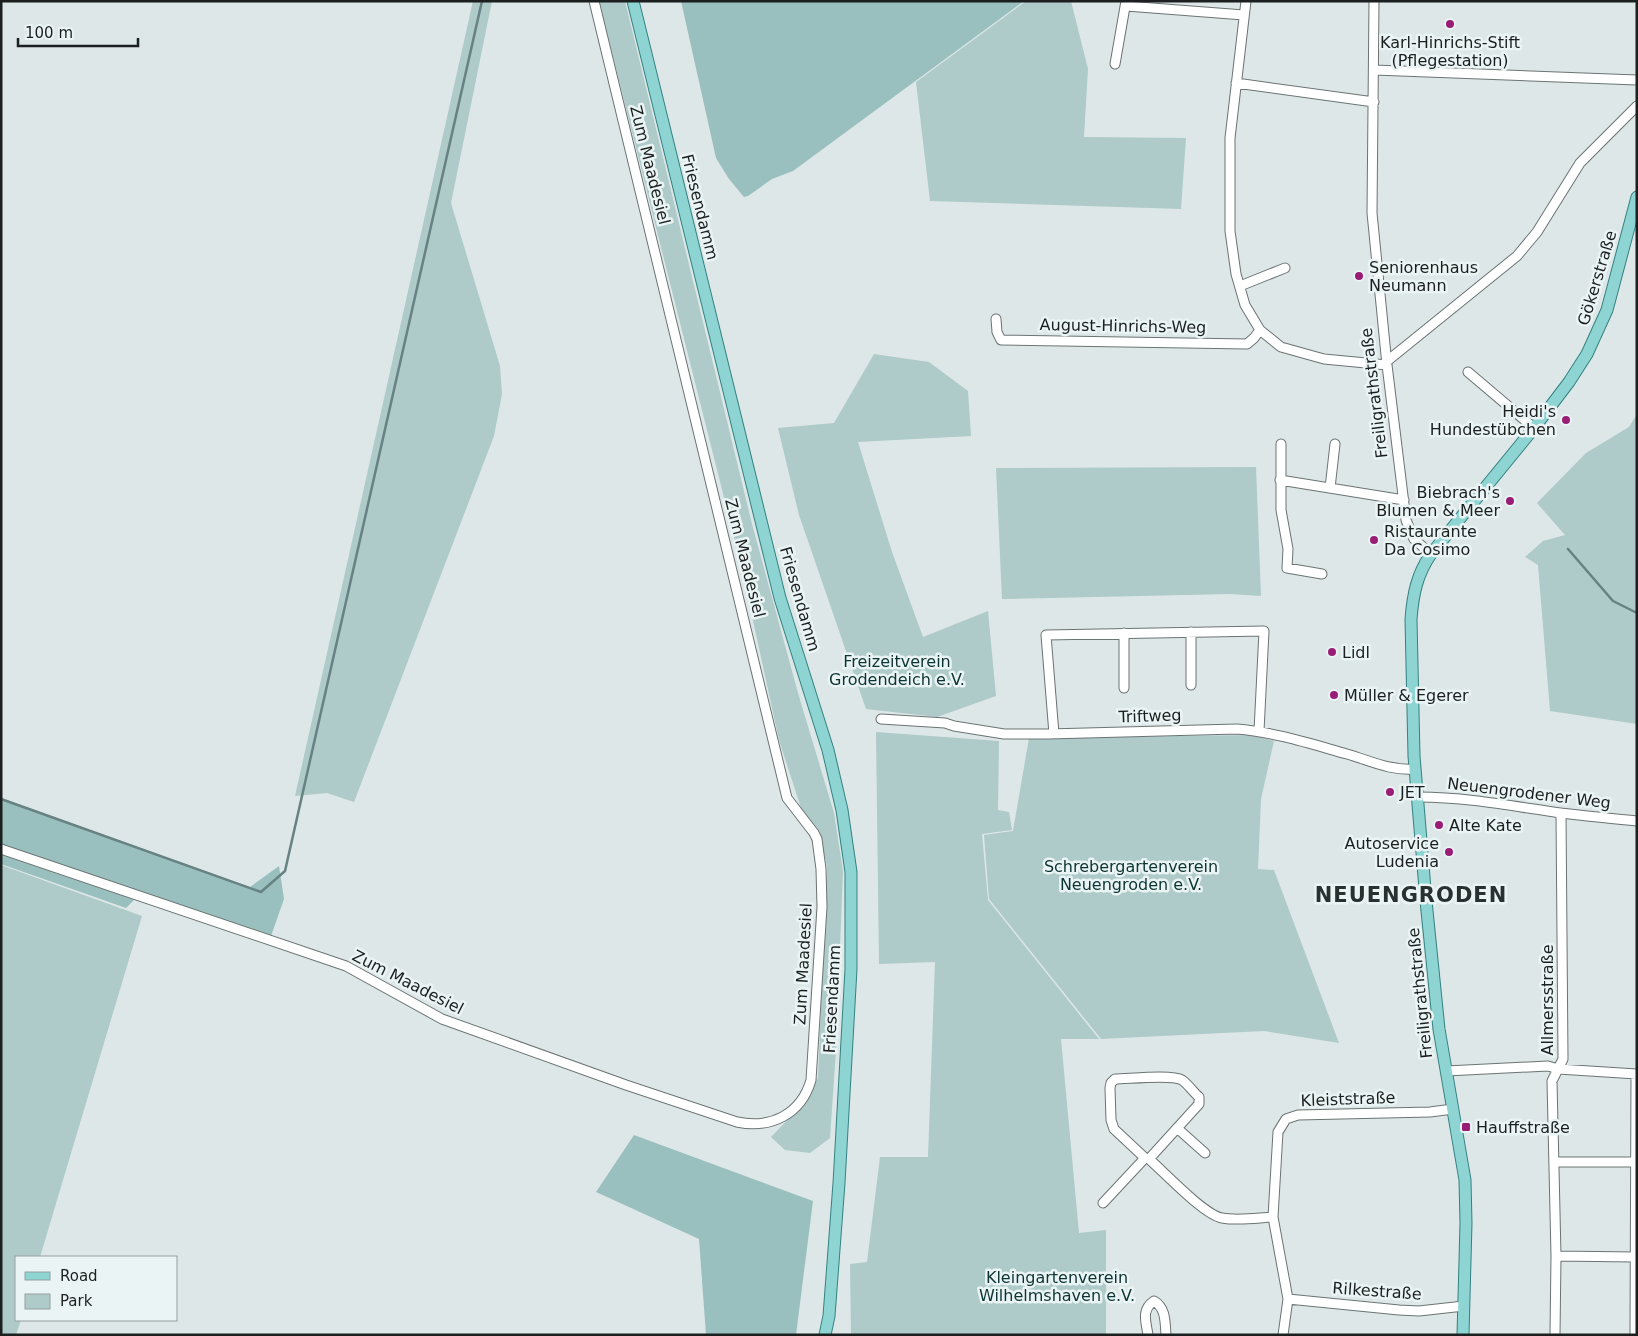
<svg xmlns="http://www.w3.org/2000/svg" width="1638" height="1336" viewBox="0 0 1638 1336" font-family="'DejaVu Sans',sans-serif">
	<rect width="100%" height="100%" fill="#dde7e7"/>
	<path fill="#aecac9" d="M473 1H492L451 203 500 366 502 394 494 436 354 802 327 793 295 796Z
		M599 1H625L752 524 798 693 834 813 843 871 836 1050 830 1138 810 1153 785 1150 771 1137 804 1103 818 1078 827 867 820 832 801 808 779 740 740 561Z
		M1026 1H1071L1088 69 1084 137 1186 138 1181 209 930 201 916 82Z
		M874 354 929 362 968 391 971 436 858 442 892 552 923 637 988 611 996 696 937 717 866 709 799 515 778 428 834 423Z
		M1637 414V724L1550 711 1538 565 1525 557 1543 541 1565 535 1537 503 1586 453 1629 427Z
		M1256 467 1261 596 1230 594 1002 599 996 468Z
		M876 732 999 741 998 810 1009 812 1012 830 982 834 988 900 1099 1039H1061L1079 1233 1106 1230V1335H851L850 1264 867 1262 880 1157H928L935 962 879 964Z
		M1252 735 1274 741 1261 799 1258 869 1274 870 1339 1043 1264 1031 1101 1039 989 899 984 835 1013 831 1029 738Z
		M1 865 142 916 40 1257H16V1320H21L16 1335H1Z"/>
	<path fill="#99c0bf" d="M681 1H1024L793 171 772 179 748 196 744 197 729 179 716 158Z
		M1 798 250 887 279 866 284 899 270 939 141 893 126 908 1 864Z
		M634 1135 813 1201 796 1335H706L699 1239 596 1192Z"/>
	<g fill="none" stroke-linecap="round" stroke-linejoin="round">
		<path stroke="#678282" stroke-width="2.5" d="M1568 549 1613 601 1637 613
			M1 799 261 892 285 871 482 1"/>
		<g stroke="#6b7473" stroke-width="11">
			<path id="minor" d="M1246 1 1230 138V231L1236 274 1245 305 1260 330 1281 347 1324 359 1387 365
				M1374 1 1372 213 1387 365 1406 520 1414 539 1431 554
				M1126 6 1244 15
				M1115 64 1126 1
				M1374 70 1637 80
				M1236 83 1374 102
				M1240 286 1285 268
				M996 319 997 332 1001 340 1247 344 1254 338 1260 330
				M1386 362 1517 256 1537 232 1580 163 1637 106
				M1468 372 1534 428
				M1281 444V510L1288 549 1287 568 1322 574
				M1280 480 1404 500
				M1330 488 1335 444
				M1124 633V688
				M1191 685V632
				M881 719 945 723 954 726 1004 734H1048L1237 729C1274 732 1311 744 1347 754 1371 761 1390 771 1415 769
				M1054 734 1046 635 1264 631 1259 731
				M1418 797C1466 797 1512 806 1560 813 1585 816 1611 818 1637 821
				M1 849 346 966 442 1019 626 1085 737 1122C770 1129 801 1115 811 1080L822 907 821 869 817 839 814 833 787 798 594 1
				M1446 1071 1548 1066 1558 1069 1637 1074
				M1177 1128 1205 1153
				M1149 1159 1145 1158 1114 1129 1111 1120 1110 1088 1111 1083 1115 1079C1128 1079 1172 1074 1182 1080 1188 1084 1193 1092 1199 1097V1104L1149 1159C1164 1172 1204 1215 1222 1218 1238 1221 1256 1218 1273 1217
				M1554 1162H1636
				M1103 1203 1145 1158
				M1556 1256 1635 1257
				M1288 1299 1399 1310 1419 1311 1464 1306
				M1148 1335C1146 1321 1141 1310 1154 1301 1166 1308 1165 1322 1166 1335
				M1283 1335 1288 1299 1273 1217 1278 1132 1286 1119 1298 1115 1430 1112 1453 1109
				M1555 1335 1556 1256 1552 1081 1563 1059 1561 813
				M1635 1335 1636 1074"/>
		</g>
		<g stroke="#348281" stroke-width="13">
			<path id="major" d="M633 1 780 598 828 750 842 810 851 872V969L839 1183 829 1316 825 1335
				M1463 1335 1466 1223 1465 1180 1439 1029 1426 901 1414 756 1411 619C1413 594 1417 574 1431 554L1534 428 1569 382 1587 354 1607 310 1637 197"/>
		</g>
		<use href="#minor" stroke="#fff" stroke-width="9"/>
		<use href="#major" stroke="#8dd4d3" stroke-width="11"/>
	</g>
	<g fill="#9a1d75" stroke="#eaf4f4" stroke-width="2">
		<circle cx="1450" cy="24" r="5"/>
		<circle cx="1359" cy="276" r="5"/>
		<circle cx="1566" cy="420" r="5"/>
		<circle cx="1510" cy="501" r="5"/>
		<circle cx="1374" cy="540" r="5"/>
		<circle cx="1332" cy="652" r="5"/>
		<circle cx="1334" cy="695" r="5"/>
		<circle cx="1390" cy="792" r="5"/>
		<circle cx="1439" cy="825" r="5"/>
		<circle cx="1449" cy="852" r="5"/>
		<rect x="1461" y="1122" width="10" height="10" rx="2.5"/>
	</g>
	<g text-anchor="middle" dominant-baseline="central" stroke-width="5" stroke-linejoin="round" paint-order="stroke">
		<g font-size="16" fill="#1b1f1f" stroke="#eaf4f4" text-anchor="start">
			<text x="1450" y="42" text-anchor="middle">Karl-Hinrichs-Stift<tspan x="1450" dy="18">(Pflegestation)</tspan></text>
			<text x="1369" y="267">Seniorenhaus<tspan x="1369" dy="18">Neumann</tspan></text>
			<text x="1556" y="411" text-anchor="end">Heidi's<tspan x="1556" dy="18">Hundestübchen</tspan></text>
			<text x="1500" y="492" text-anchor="end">Biebrach's<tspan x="1500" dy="18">Blumen &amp; Meer</tspan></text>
			<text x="1384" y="531">Ristaurante<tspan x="1384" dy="18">Da Cosimo</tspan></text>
			<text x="1342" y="652">Lidl</text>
			<text x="1344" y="695">Müller &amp; Egerer</text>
			<text x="1400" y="792">JET</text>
			<text x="1449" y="825">Alte Kate</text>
			<text x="1439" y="843" text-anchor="end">Autoservice<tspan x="1439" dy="18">Ludenia</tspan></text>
			<text x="1476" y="1127">Hauffstraße</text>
		</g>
		<g font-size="16" fill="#1b1f1f" stroke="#eaf4f4">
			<text transform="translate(650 165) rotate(76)">Zum Maadesiel</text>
			<text transform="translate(700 207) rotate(76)">Friesendamm</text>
			<text transform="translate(1597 278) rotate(-73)">Gökerstraße</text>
			<text transform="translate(1123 326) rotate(1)">August-Hinrichs-Weg</text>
			<text transform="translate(1374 393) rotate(-97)">Freiligrathstraße</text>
			<text transform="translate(745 558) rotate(76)">Zum Maadesiel</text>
			<text transform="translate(800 599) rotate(74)">Friesendamm</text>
			<text transform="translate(1150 716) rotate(-2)">Triftweg</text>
			<text transform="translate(1529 793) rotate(7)">Neuengrodener Weg</text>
			<text transform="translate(803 964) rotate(-87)">Zum Maadesiel</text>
			<text transform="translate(408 982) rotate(27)">Zum Maadesiel</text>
			<text transform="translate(1420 993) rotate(-96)">Freiligrathstraße</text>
			<text transform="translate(832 999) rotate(-87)">Friesendamm</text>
			<text transform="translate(1547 1000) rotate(-90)">Allmersstraße</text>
			<text transform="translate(1348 1099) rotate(-2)">Kleiststraße</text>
			<text transform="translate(1377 1291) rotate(4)">Rilkestraße</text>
		</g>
		<g font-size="16" fill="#0c3433" stroke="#eaf4f4">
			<text x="897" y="661">Freizeitverein<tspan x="897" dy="18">Grodendeich e.V.</tspan></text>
			<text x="1131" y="866">Schrebergartenverein<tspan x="1131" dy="18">Neuengroden e.V.</tspan></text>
			<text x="1057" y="1277">Kleingartenverein<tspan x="1057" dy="18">Wilhelmshaven e.V.</tspan></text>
		</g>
		<g font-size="21" font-weight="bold" letter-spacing="1" fill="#283030" stroke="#eaf4f4">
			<text x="1411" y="895">NEUENGRODEN</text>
		</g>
	</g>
	<rect width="1638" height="1336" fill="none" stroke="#1b1f1f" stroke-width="5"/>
	<rect x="15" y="1256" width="162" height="65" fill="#eaf4f4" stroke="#979f9f"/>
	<rect x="25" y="1272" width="25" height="8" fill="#8dd4d3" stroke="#979f9f"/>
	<text x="60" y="1281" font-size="15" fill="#1b1f1f">Road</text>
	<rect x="25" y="1294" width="25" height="15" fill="#aecac9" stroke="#979f9f"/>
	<text x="60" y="1306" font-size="15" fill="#1b1f1f">Park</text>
	<path d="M18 38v8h120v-8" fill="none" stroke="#1b1f1f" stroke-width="2.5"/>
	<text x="25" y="38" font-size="15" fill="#1b1f1f" stroke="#eaf4f4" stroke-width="4" paint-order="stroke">100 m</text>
</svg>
